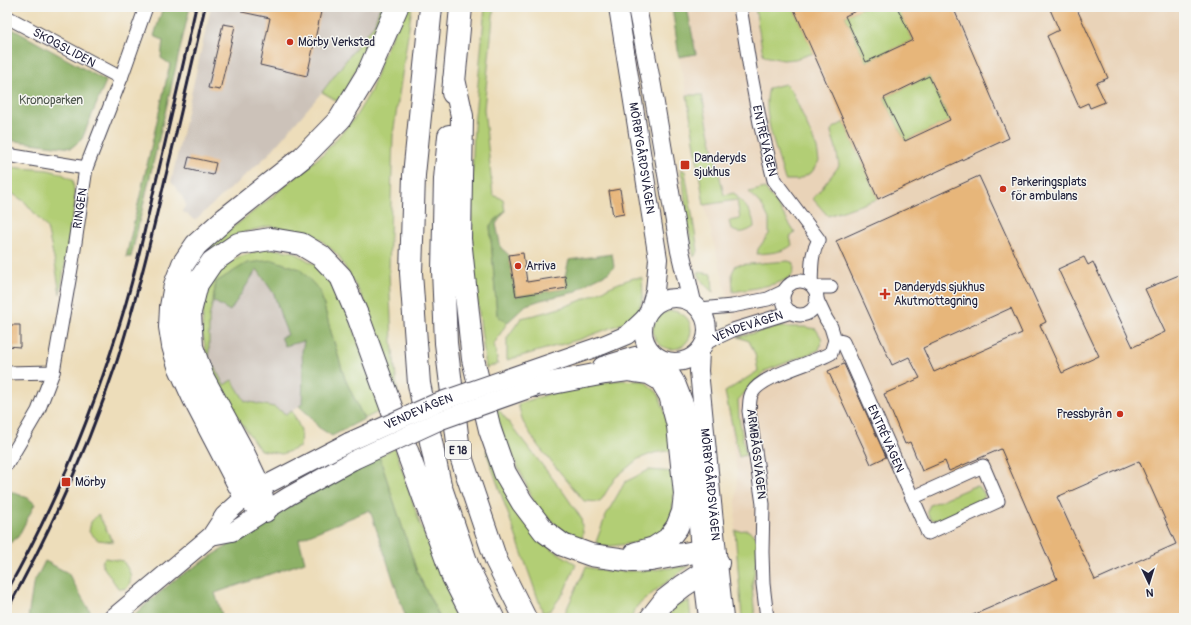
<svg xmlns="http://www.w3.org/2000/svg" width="1191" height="625" viewBox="0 0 1191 625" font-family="Pangolin,sans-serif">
	<rect width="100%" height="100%" fill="#f6f6f2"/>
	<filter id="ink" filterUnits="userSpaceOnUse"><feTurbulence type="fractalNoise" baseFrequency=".025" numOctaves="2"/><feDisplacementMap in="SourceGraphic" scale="8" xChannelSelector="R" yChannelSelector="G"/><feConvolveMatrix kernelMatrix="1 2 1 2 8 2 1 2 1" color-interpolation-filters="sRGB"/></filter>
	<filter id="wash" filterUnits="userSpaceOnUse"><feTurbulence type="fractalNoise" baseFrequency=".012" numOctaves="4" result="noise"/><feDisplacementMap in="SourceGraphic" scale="16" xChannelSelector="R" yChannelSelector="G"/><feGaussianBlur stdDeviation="0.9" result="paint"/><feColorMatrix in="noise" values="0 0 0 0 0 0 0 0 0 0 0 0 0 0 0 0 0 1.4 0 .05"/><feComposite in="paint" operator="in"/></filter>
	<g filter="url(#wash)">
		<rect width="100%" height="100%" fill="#edddba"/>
		<path fill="#e9d3b8" d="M672 7H1184V618H742L735 531 737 474 725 392 758 371 755 354 749 341 738 337 704 205 687 95 679 57Z"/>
		<path fill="#ccc2b9" d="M211 7H380L374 25 363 38 322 92 268 155 195 220 182 211 186 205 181 194 171 182Z
			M256 269 274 294 282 320 288 335 286 346 304 341 302 352 303 374 302 404 286 415 274 407 244 401 232 380 224 385 209 358V317L213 301 230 311Z"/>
		<path fill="#b2ce74" stroke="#6a7858" d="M380 7H384L377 31 339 102 322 92 363 38 374 25Z
			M405 7H412L393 135 389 271 392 342 399 404 365 302 338 255 320 239 295 231 270 226 245 232 218 248 195 267 213 243 272 197 323 154 354 119 371 91 382 58Z
			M485 7H494L484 109 493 195 503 199 505 211 490 226 497 315 507 323 494 344 498 364 486 368 473 266 471 205 474 127Z
			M755 7H793L814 53 795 59 783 60 764 56 762 49Z
			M864 7H897L913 40 866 62 845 16Z
			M929 76 950 120 905 141 884 98Z
			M785 84 792 91 817 148 819 161 812 172 798 180H785C778 154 761 113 769 88Z
			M687 95H702L708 126 724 195 734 193C743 204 754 212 754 227 746 232 739 235 731 229L729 221 740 219 737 200 704 205Z
			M844 122 878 199 828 216 813 199 839 166 836 148 831 132 832 129Z
			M7 167 48 170 60 173 73 180 75 203 60 294 55 263 47 228 25 202 7 190Z
			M680 169 685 171 698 251 694 257 687 221 683 179Z
			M765 188 780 209 795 233 790 237 792 245C783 253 768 253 757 254L758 249 769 234V219L763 207 749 192Z
			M267 248 294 252 317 266 342 295 382 410 364 419 345 379 331 332 320 291 273 260 216 282 213 301 209 317V358L224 385 232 380 245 401 274 407 286 414 292 411 301 430 300 447 282 454 260 450 239 420 211 375 202 332 204 294 218 270 238 257Z
			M788 261 794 263C794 268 794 272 791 276 783 285 747 289 733 292L732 273 736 265Z
			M698 272 712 274 713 292C705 286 701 281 698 272Z
			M634 278H642L643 296 639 309 626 322 581 339 507 360V338L521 318C540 314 559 309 577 302 597 294 612 284 634 278Z
			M653 330a19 19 0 1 1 38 0a19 19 0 1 1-38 0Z
			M778 327H804L816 329 822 339 819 350 765 371 738 400 739 417 746 455 739 457 725 392 758 371 755 354 749 341 738 337Z
			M617 380 644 381 658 393 664 409 673 450 654 453 638 459 615 478 600 502 584 501 538 446 523 422 518 404 552 393Z
			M491 410H499L564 493 581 518 583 533 582 540 565 533 536 506 518 467 500 435Z
			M395 448 420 524 445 582 462 618H440L417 572 379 456Z
			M486 451H489L541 542 576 564 564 592 551 610 543 613Z
			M649 470 676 472 672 517 663 532 635 543 603 547 596 542 606 515 625 482Z
			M977 486 981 489 985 495 982 501 937 521 930 519 927 511 930 505 972 487Z
			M98 514 113 542 98 540 89 532 91 522Z
			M747 530 760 539 752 586 755 618H742L735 531Z
			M105 558 123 561C129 571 134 575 128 587L123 589 118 588 102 565V561Z
			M689 566 660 587 637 606 631 618H557L564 615 586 567 607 571H641Z
			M689 601 691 618H667L676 605Z"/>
		<path fill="#8db166" stroke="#586a50" d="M163 7H190L131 257H126L170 64 161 58 163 40 154 36Z
			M672 7H687L696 54 679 57Z
			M7 26 106 81 82 139 71 148 7 140Z
			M505 211 496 224 501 248 509 255 516 296 567 288 565 276 569 260 612 254 614 267 608 273 591 281 575 292 541 300 526 305 507 323 497 315 490 225Z
			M273 260 300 269 320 291 331 332 345 379 364 419 332 436 318 427 311 417 299 406 302 404 303 374 302 352 304 341 285 346 281 337 288 335 282 320 274 294 257 269 230 311 213 301 216 282 247 263Z
			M379 456 417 572 440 618H406L370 510 299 539 305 562 215 593 223 618H130L177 578 349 469Z
			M9 491 28 498 35 504 18 537 7 545V493Z
			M45 561 68 573 91 613 88 618H28L34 579H36Z"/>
		<g id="blocks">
			<path fill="#e7b67a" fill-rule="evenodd" d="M242 7H322L307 76 260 65 270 18 242 12Z
				M793 7H864L845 16 866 62 913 40 897 7H953L1009 138 878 199ZM929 76 950 120 905 141 884 98Z
				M1049 7H1076L1108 78 1096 83 1105 102 1090 108 1088 103 1079 107 1047 36 1059 30Z
				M223 24 235 26 220 90 208 88Z
				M189 157 216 163 213 175 186 169Z
				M979 176 1046 322 1040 325 1062 373 1099 356 1058 269 1084 257 1088 265 1093 262 1133 347 1165 332 1145 289 1184 273V618H966L1057 579 1001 449 949 471 945 461 922 471 910 442 905 444 884 394 920 378 909 357 892 365 836 241ZM1011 308 1022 333 934 372 923 348ZM1139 461 1176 544 1095 580 1057 497Z
				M620 189 624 214 613 216 609 191Z
				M523 253 527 282 565 276 567 288 516 296 509 255Z
				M7 325H20V347L7 346Z
				M844 364 886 457 871 464 828 371Z"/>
		</g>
	</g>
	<g filter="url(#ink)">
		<use href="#blocks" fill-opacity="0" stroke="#403e4e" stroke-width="1"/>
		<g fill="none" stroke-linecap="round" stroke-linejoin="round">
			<g stroke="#403e4e" stroke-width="15">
				<g id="street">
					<path id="s1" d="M740 7 751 75 760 123 774 180 819 240C810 255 812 268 811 284"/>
					<path id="s2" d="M7 17 121 78"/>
					<path d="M7 155 86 168"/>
					<circle cx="800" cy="298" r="17"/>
					<path d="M813 287H831"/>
					<path d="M700 309 732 306 768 299 785 291"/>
					<path id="s3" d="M835 340 843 342 928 533 998 501 983 466 912 498"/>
					<path id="s4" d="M705 343 733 330 791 312"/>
					<path id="s5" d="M7 373 53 372 72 263 86 168 121 78 146 7"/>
					<path d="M7 464 38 411 53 372"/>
					<path d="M767 618 763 584 762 552 763 504 749 411C750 405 749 398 752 393 762 375 812 364 831 353L835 340 831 327 826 319 817 300"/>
				</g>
			</g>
			<g stroke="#403e4e" stroke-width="20">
				<g id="secondary">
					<path id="s6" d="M618 7 658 259 655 291 650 308"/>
					<path d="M637 7 652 86 680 251 692 302"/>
					<circle cx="675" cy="330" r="32"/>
					<path id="s7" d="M700 351 699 371 718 563 724 618"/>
					<path d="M662 360 676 383 685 406 694 474 700 551 708 618"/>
					<path d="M602 366 635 356 653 355"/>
					<path d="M528 371 603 345 627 335 644 319"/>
					<path d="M211 536 232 532 289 496 354 460"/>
					<path d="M113 618 211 536 224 516 245 497 260 488 349 442"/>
				</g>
			</g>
			<g stroke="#403e4e" stroke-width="24">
				<path id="highway" d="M431 7 414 175 411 273 419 384 440 485 469 570 493 618
					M454 79 462 116 460 239 473 359 490 430 505 473 522 502 544 531 563 545 591 555 633 561 651 560 700 551 718 563 683 586 665 600 651 618
					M453 93 461 7
					M449 136 445 179 443 270 446 343 459 451 496 560 525 618
					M537 386 605 373 628 370 649 373 661 380 670 395 678 426 685 494 683 512 677 527 668 539 654 548 636 553
					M265 511 260 488 242 450 203 378 192 347 190 312 197 284 212 262 238 244 271 239 301 244 321 256 341 277 359 319 453 577 474 618
					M265 511 245 497 194 399 179 366 173 346 170 327 171 307 175 285 183 264 196 245 226 218 303 157 340 119 368 73 397 7"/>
			</g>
			<use href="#street" stroke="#fff" stroke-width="13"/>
			<use href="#secondary" stroke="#fff" stroke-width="18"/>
			<use href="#highway" stroke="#fff" stroke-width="22"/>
			<path stroke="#22223b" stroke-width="3" d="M7 591C54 507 91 418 119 326 133 283 143 238 153 194 168 132 182 69 196 7
				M7 610C51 530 88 448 117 361 136 301 151 240 165 179 179 122 192 64 205 7"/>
			<g stroke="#403e4e" stroke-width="20" stroke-linecap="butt">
				<g id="secondary-bridge">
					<path id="s8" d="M349 442 436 403 528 371"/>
					<path d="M354 460 441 420 537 386"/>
				</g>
			</g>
			<use href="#secondary-bridge" stroke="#fff" stroke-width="18"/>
		</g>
	</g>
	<g fill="#c8321e" stroke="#f6f6f2" stroke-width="1.5">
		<circle cx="290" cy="42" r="4"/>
		<rect x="680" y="160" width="10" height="10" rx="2"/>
		<circle cx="1003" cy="189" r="4"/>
		<circle cx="518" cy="266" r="4"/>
		<path d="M883 288h4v4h4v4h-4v4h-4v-4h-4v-4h4z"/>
		<circle cx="1120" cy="414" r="4"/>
		<rect x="61" y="477" width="10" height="10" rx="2"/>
	</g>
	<g text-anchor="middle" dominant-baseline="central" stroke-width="3" stroke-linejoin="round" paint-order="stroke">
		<rect fill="#f6f6f2" stroke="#626272" stroke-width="1" x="445" y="441" width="26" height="18" rx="3"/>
		<g font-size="11" font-weight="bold" fill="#22223b">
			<text x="458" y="450">E 18</text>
		</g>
		<g font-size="12" fill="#22223b" stroke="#f6f6f2" text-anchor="start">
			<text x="298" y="42">Mörby Verkstad</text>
			<text x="694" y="158">Danderyds<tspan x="694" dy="14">sjukhus</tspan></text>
			<text x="1011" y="182">Parkeringsplats<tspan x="1011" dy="14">för ambulans</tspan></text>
			<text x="526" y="266">Arriva</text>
			<text x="894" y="287">Danderyds sjukhus<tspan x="894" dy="14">Akutmottagning</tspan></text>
			<text x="1112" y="414" text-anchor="end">Pressbyrån</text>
			<text x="75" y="482">Mörby</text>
		</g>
		<g font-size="12" fill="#22223b" stroke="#f6f6f2">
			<text stroke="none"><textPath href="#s2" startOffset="65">SKOGSLIDEN</textPath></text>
			<text stroke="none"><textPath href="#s1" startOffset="136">ENTRÉVÄGEN</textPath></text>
			<text stroke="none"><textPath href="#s6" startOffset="153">MÖRBYGÅRDSVÄGEN</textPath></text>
			<text stroke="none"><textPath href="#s5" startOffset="212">RINGEN</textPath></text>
			<text stroke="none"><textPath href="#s4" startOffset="46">VENDEVÄGEN</textPath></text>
			<text stroke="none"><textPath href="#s8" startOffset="76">VENDEVÄGEN</textPath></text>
			<text stroke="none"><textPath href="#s3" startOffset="114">ENTRÉVÄGEN</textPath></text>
			<text transform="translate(756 454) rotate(83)">ARMBÅGSVÄGEN</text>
			<text stroke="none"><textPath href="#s7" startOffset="134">MÖRBYGÅRDSVÄGEN</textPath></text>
		</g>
		<g font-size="12" fill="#4d564c" stroke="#f6f6f2">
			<text x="51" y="100">Kronoparken</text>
		</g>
	</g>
	<rect width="1191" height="625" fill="none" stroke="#f6f6f2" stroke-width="24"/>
	<g transform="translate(1149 583) rotate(176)" stroke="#f6f6f2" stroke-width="3" paint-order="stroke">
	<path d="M0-3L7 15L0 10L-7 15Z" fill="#22223b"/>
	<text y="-6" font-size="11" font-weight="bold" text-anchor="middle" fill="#22223b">N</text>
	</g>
</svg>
